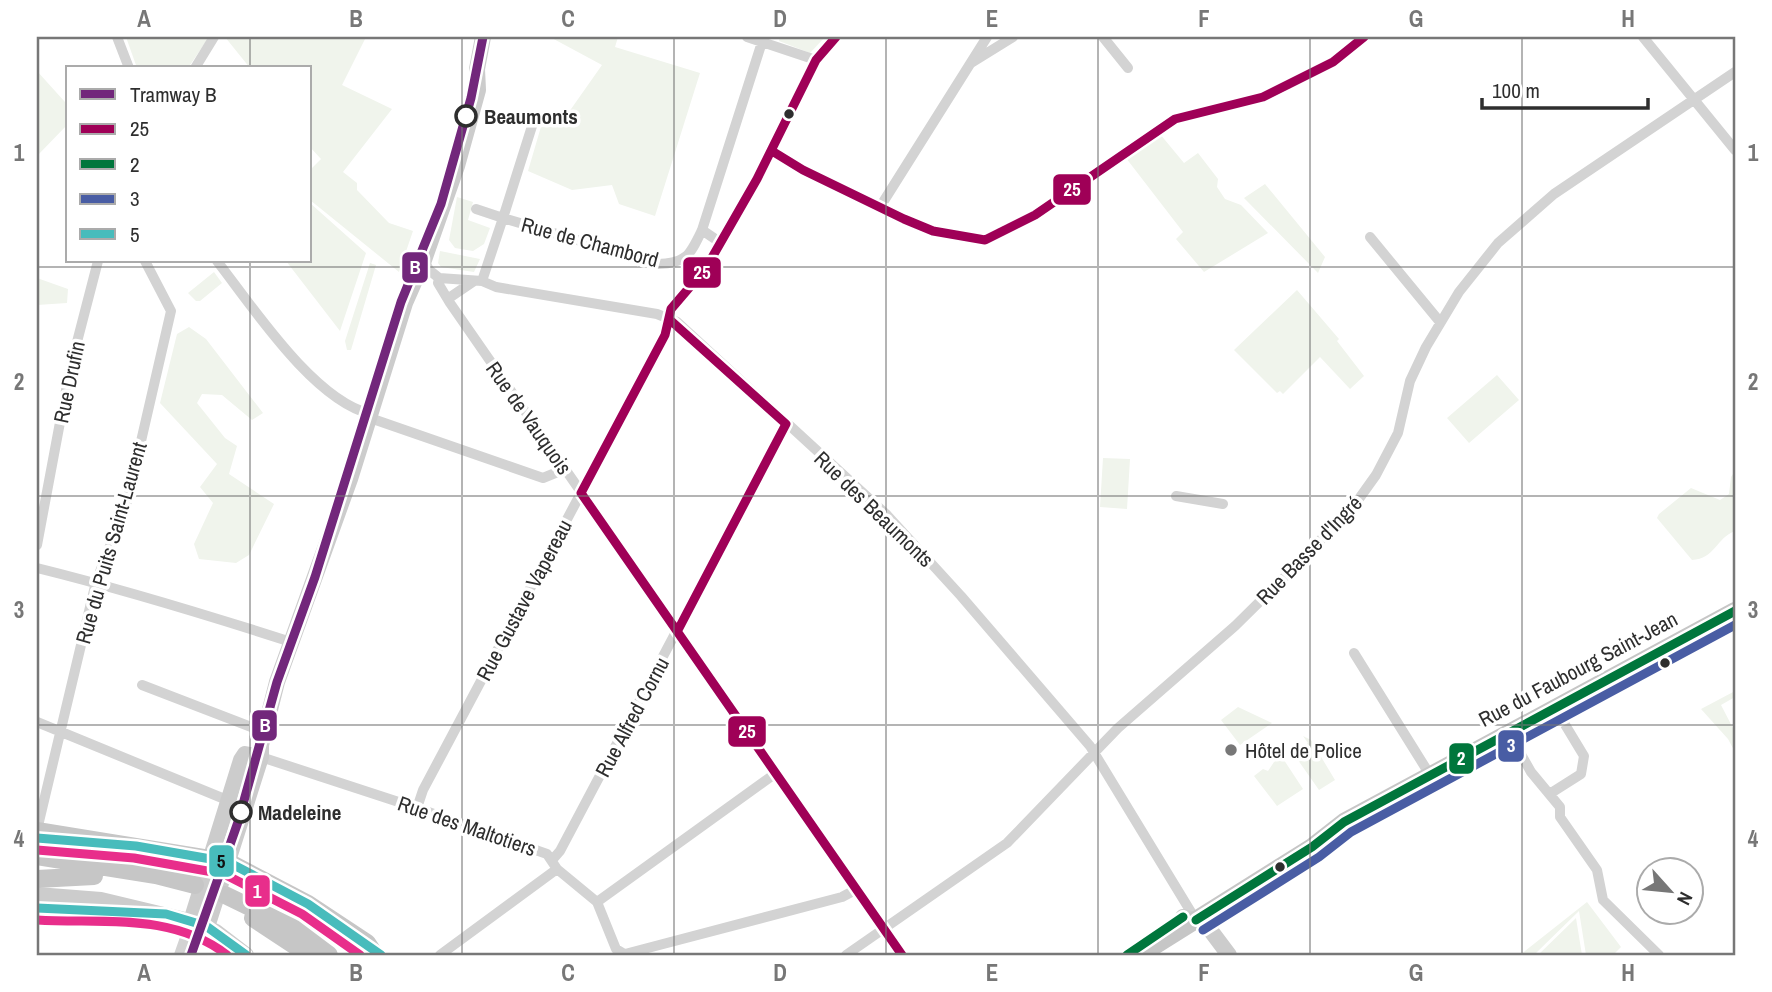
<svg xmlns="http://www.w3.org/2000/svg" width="1772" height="992" viewBox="0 0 1772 992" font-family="'Archivo Narrow',sans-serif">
	<rect width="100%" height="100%" fill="#fff"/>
	<path fill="#f0f4ec" d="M126 37H209L188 68H137Z
		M225 37H366L342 85 392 109 343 172 357 183V190L389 223 413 231 399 272 310 200V170L321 159 310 147V68H250Z
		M550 37H618L615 47 700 73 655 216 619 204 612 185 572 190 528 171 545 113 564 119 602 65Z
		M780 37H825L810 53 779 41Z
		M37 71 65 102 68 101V124L37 156Z
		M1160 134 1184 163 1198 153 1218 179 1217 187 1225 199 1241 205 1268 233 1204 272 1176 239 1183 232 1126 158Z
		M1265 184 1325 257 1318 273 1244 198Z
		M457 197 473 202 468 220 490 228 484 244 473 251 455 248 449 240Z
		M310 203 366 253 340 331 286 261H310Z
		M440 251 480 259 474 272 441 267 438 263Z
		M370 263 376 265 351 350H347L345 341Z
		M214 272 222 283 200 301H196L188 293Z
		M37 278 68 289 67 303 37 305Z
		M1297 290 1339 339 1337 341 1364 376 1350 389 1320 357 1283 394 1280 391 1277 393 1234 350Z
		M189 327 206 339 263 413 252 420 222 395 202 394 197 403 225 438 237 446 229 474 274 504 249 555 236 563 199 559 194 544 213 503 200 487 217 464 160 403 177 334Z
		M1497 375 1519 400 1469 443 1447 418Z
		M1103 458 1130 459 1127 509 1100 507Z
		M1735 471V531C1716 538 1715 559 1692 560L1657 518 1659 514 1691 488 1720 500 1729 494 1731 477Z
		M1735 691V697L1721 705 1735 732V752L1728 739 1701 709Z
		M1238 707 1272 723 1240 745 1221 720Z
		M1303 736 1311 740 1335 780 1319 790 1293 753 1308 743Z
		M1282 757 1303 789 1277 806 1254 776 1263 769 1268 771 1274 762Z
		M1587 902 1621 947 1613 955H1586L1579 911 1534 955H1520Z
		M1576 918 1582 955H1538Z"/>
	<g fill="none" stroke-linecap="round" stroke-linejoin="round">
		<path stroke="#d3d3d3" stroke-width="10" d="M117 37 129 68
			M747 37 816 60
			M1103 37 1128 68
			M1643 37 1735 150
			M971 63 1013 37
			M195 68 214 37
			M772 151 803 170 904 219 933 231 985 240 1035 215 1175 119 1263 97 1333 62 1364 37
			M880 207 987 37
			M476 209 503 218 533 123
			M1370 237 1440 322
			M721 243 702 230 762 42
			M424 260 429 270 439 278 438 283 450 303 902 955
			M217 261C252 306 314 401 371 414
			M439 278 482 281 496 287 657 314 677 322 887 515 961 596 1090 746 1191 912
			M482 281 503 218 658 264C687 263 690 255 702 230
			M449 298 474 281
			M370 418 543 478 565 469
			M1176 496 1223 504
			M37 545 70 369 98 261
			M37 568C122 589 207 615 291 642
			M1354 653 1430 775
			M142 685 264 732
			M37 722 227 800
			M1509 733 1531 772 1560 807V817L1597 870 1603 900 1659 955
			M261 757 417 808 547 854 557 869 597 902 616 949 626 955
			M1551 793 1581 774 1584 756 1555 708
			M417 808 423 790 665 335 671 309 706 268 757 179 816 60 836 37
			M37 830 96 582 127 502 171 311 145 261
			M553 859 560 851 786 424
			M597 902 776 773
			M625 954 842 897 857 889
			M179 955 191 921
			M440 955 557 869
			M846 955 1007 843 1118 728 1235 626 1313 549 1340 517 1351 510 1376 475 1398 433 1410 381 1426 347 1459 292 1498 243 1554 194 1735 72"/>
		<path stroke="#ccc" stroke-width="16" d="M37 895 101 900 197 923 216 932 246 955
			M37 908 108 911
			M1183 917 1205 923 1229 955
			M191 921 241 760 245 754 261 757
			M207 927 261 757V745L277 682 350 479 405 303 424 260 457 166 478 90 477 69 483 37"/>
		<path stroke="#c6c6c6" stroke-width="18" d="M37 831 228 862 308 904 367 943 375 955
			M37 856 156 875 195 885
			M37 879 94 876
			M225 895 293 928 329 955
			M253 918 309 955
			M1140 955 1312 847 1344 822 1735 611"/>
		<path stroke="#bababa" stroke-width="2" d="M375 373 389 341"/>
		<g stroke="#fff" stroke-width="14">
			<path id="bus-1" d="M836 37 816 60 757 179 706 268 671 309 665 335 581 493 902 955
				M772 151 803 170 904 219 933 231 985 240 1035 215 1175 119 1263 97 1333 62 1364 37
				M669 319 786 424 678 630"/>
		</g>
		<g stroke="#fff" stroke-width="14">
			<path id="bus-2" d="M1196 920 1312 847 1344 822 1735 611
				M1127 955 1183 917"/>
		</g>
		<g stroke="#fff" stroke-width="14">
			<path id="bus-3" d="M1203 930 1319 857 1351 832 1735 625"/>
		</g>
		<g stroke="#fff" stroke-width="14">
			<path id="bus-4" d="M37 838 136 846 228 862 308 904 381 955
				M37 908 166 914 206 926 246 955"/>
		</g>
		<g stroke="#fff" stroke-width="14">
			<path id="bus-5" d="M37 850 134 858 224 874 302 914 360 955
				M37 920C102 924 172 912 227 955"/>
		</g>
		<use href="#bus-1" stroke="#9f0057" stroke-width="9"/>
		<use href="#bus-2" stroke="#00763c" stroke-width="9"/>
		<use href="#bus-3" stroke="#495da4" stroke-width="9"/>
		<use href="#bus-4" stroke="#48bcbc" stroke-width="9"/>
		<use href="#bus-5" stroke="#e82e8b" stroke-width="9"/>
		<g stroke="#fff" stroke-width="14">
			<path id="tram-1" d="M191 955 238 822 277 682 315 577 401 302 441 204 471 98 483 37"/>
		</g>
		<use href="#tram-1" stroke="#72277b" stroke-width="9"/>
	</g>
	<path fill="none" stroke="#777" stroke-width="2" stroke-opacity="0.55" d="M250 37V68M462 37V955M674 37V955M886 37V955M1098 37V955M1310 37V955M1522 37V955M250 261V955M37 267H1735M37 496H1735M37 725H1735"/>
	<g fill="#2e2e2e" stroke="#fff" stroke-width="2.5">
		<circle cx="789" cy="114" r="6"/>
		<circle cx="1665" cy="663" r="6"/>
		<circle cx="1280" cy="867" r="6"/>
	</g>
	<g fill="#fff" stroke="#2e2e2e" stroke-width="3.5">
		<circle cx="466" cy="116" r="10"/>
		<circle cx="241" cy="812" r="10"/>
	</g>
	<circle fill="#777" stroke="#fff" stroke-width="2.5" cx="1231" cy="750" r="7"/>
	<g text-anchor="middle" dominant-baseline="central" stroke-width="7" stroke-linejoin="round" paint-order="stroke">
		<g font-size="21" font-weight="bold" fill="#2e2e2e" stroke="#fff" text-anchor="start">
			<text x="484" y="116">Beaumonts</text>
			<text x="258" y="812">Madeleine</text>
		</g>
		<g font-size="21" fill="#2e2e2e" stroke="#fff">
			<text transform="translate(590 242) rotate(15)">Rue de Chambord</text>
			<text transform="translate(69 382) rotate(-78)">Rue Drufin</text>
			<text transform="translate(529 418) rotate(55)">Rue de Vauquois</text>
			<text transform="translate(874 509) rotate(44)">Rue des Beaumonts</text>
			<text transform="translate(111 543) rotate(-74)">Rue du Puits Saint-Laurent</text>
			<text transform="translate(1309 550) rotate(-46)">Rue Basse d'Ingré</text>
			<text transform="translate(524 600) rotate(-62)">Rue Gustave Vapereau</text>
			<text transform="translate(1578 669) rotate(-28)">Rue du Faubourg Saint-Jean</text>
			<text transform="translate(632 717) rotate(-62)">Rue Alfred Cornu</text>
			<text transform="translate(467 826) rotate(19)">Rue des Maltotiers</text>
		</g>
		<g font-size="21" fill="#2e2e2e" stroke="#fff" text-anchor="start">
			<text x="1245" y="750">Hôtel de Police</text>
		</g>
	</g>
	<g stroke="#fff" stroke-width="2.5">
		<rect x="1052" y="173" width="40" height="33" rx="7" fill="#9f0057"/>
		<rect x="401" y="251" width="28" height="33" rx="7" fill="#72277b"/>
		<rect x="682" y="256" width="40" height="33" rx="7" fill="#9f0057"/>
		<rect x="251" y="709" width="27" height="33" rx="7" fill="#72277b"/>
		<rect x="727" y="715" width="40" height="33" rx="7" fill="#9f0057"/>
		<rect x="1497" y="729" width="28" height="34" rx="7" fill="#495da4"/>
		<rect x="1448" y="742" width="27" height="33" rx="7" fill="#00763c"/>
		<rect x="208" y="844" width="27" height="34" rx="7" fill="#48bcbc"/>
		<rect x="244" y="874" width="27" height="34" rx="7" fill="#e82e8b"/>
	</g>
	<g font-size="19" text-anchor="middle" font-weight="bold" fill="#fff">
		<text x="1072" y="196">25</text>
		<text x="415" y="274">B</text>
		<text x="702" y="279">25</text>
		<text x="265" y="732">B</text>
		<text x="747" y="738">25</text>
		<text x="1511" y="752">3</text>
		<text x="1461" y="765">2</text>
		<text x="257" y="898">1</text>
	</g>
	<g font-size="19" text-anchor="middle" font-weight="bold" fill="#111">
		<text x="221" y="868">5</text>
	</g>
	<rect width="1772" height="992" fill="none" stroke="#ffffff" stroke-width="77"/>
	<rect x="66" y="66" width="245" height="196" fill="#ffffff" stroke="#ababab" stroke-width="2"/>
	<rect x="80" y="89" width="35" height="10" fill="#72277b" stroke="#ababab" stroke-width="2"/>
	<text x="130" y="102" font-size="21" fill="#2e2e2e">Tramway B</text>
	<rect x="80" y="124" width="35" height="10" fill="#9f0057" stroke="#ababab" stroke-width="2"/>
	<text x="130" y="136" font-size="21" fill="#2e2e2e">25</text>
	<rect x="80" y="159" width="35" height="10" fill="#00763c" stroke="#ababab" stroke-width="2"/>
	<text x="130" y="172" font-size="21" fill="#2e2e2e">2</text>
	<rect x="80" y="194" width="35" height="10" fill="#495da4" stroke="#ababab" stroke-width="2"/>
	<text x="130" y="206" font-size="21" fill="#2e2e2e">3</text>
	<rect x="80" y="229" width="35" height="10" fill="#48bcbc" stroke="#ababab" stroke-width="2"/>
	<text x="130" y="242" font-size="21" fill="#2e2e2e">5</text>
	<g transform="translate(1670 891) rotate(117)"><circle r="33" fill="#ffffff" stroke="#ababab" stroke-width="2"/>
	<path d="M0-5L12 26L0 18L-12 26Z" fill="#777777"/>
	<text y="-10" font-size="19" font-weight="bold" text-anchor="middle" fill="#2e2e2e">N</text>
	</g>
	<path d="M1482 98v10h166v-10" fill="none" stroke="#2e2e2e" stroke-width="3.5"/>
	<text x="1492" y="98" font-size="21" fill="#2e2e2e" stroke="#ffffff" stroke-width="5" paint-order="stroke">100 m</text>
	<rect x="38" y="38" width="1696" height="916" fill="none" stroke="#777" stroke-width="2.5"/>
	<g font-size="23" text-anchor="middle" font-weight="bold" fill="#777">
		<text x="144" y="27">A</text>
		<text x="356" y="27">B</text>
		<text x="568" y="27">C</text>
		<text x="780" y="27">D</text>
		<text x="992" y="27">E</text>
		<text x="1204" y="27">F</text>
		<text x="1416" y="27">G</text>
		<text x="1628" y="27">H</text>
		<text x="19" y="161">1</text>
		<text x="1753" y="161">1</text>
		<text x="19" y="390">2</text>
		<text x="1753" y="390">2</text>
		<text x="19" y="618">3</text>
		<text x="1753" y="618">3</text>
		<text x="19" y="847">4</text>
		<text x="1753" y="847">4</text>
		<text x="144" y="981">A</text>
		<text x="356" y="981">B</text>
		<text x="568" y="981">C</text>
		<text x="780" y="981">D</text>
		<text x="992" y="981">E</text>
		<text x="1204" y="981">F</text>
		<text x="1416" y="981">G</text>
		<text x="1628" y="981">H</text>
	</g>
</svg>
